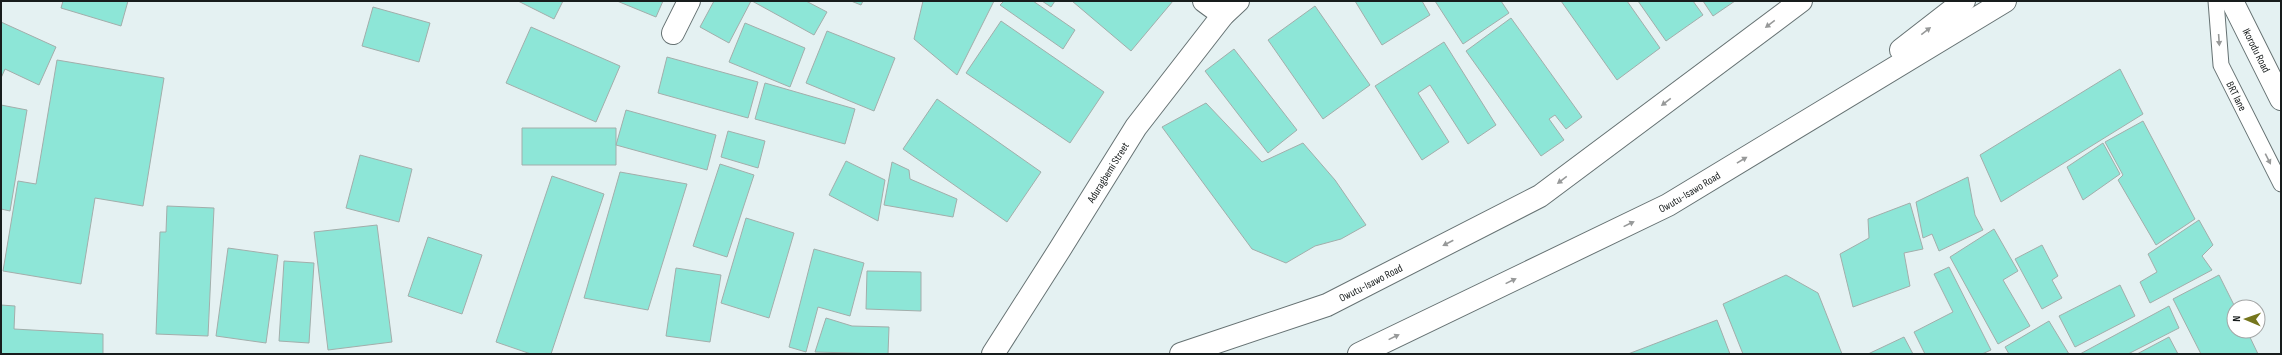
<svg xmlns="http://www.w3.org/2000/svg" width="2282" height="355" viewBox="0 0 2282 355" font-family="'Sofia Sans Condensed',sans-serif">
	<rect width="100%" height="100%" fill="#e4f1f2"/>
	<path fill="#8de6d7" stroke="#a2aeab" d="M63 1H128L121 26 61 8Z
		M518 1H563L554 19Z
		M617 1H663L656 17Z
		M714 1H751L729 43 700 27Z
		M752 1H806L827 12 814 35Z
		M851 1H863L861 5Z
		M923 1H994L957 75 914 39Z
		M1004 1H1033L1075 30 1063 49 1000 5Z
		M1042 1H1055L1051 7Z
		M1072 1H1173L1131 51Z
		M1355 1H1422L1430 15 1382 45Z
		M1435 1H1501L1509 13 1463 44Z
		M1561 1H1627L1660 48 1617 80Z
		M1638 1H1693L1703 15 1666 41Z
		M1703 1H1735L1713 16Z
		M1315 6 1370 85 1323 119 1268 40Z
		M373 7 430 23 419 62 362 46Z
		M1511 18 1582 117 1566 129 1555 115 1549 119 1564 140 1541 156 1466 51Z
		M1001 21 1104 92 1070 143 966 73Z
		M1 22 56 47 39 85 5 69 1 78Z
		M745 23 805 48 790 87 729 62Z
		M531 27 620 66 596 122 506 83Z
		M827 31 895 58 874 111 806 83Z
		M1444 42 1496 125 1468 144 1430 85 1418 93 1449 142 1422 160 1375 86Z
		M1234 49 1297 130 1268 153 1205 71Z
		M667 57 758 82 748 118 658 93Z
		M57 60 164 78 143 206 95 198 81 284 3 271 18 181 36 184Z
		M2120 69 2143 114 2001 202 1980 155Z
		M765 83 855 109 845 144 755 119Z
		M937 99 1041 172 1007 222 903 149Z
		M1206 103 1262 162 1303 143 1335 180 1366 225 1341 239 1315 246 1286 263 1252 249 1162 127Z
		M1 105 27 110 10 211 1 209Z
		M626 110 716 135 707 170 616 145Z
		M2143 121 2195 219 2156 245 2118 180 2123 175 2105 142Z
		M522 128H616V165H522Z
		M728 131 765 141 758 168 721 157Z
		M2103 143 2120 174 2083 200 2067 167Z
		M360 155 412 169 399 222 346 208Z
		M846 161 885 180 878 221 829 195Z
		M892 162 909 170 910 179 957 199 953 217 884 205Z
		M720 164 754 175 727 257 693 246Z
		M620 172 687 184 648 310 584 298Z
		M552 176 604 194 551 354H531L496 342Z
		M1968 177 1975 215 1983 230 1939 251 1932 234 1923 238 1916 202Z
		M1910 203 1923 249 1904 253 1910 286 1853 307 1840 254 1869 238 1868 219Z
		M167 206 214 208 208 336 156 334 160 232H166Z
		M746 218 794 233 769 318 721 303Z
		M2199 220 2213 245 2202 256 2212 270 2150 303 2140 282 2157 272 2148 254Z
		M377 225 392 342 328 350 314 232Z
		M1994 229 2018 271 2003 280 2030 326 1998 344 1950 257Z
		M428 237 482 255 462 314 408 296Z
		M2042 245 2058 276 2052 280 2062 298 2042 309 2015 259Z
		M228 248 278 255 266 343 216 336Z
		M814 249 864 263 850 316 818 307 806 352 789 347Z
		M284 261 314 263 309 343 279 341Z
		M1949 267 1991 350 1982 354H1925L1914 332 1953 312 1934 274Z
		M676 268 721 275 710 342 666 336Z
		M867 271 921 272V311L866 309Z
		M1786 275 1818 293 1842 354H1743L1723 304Z
		M2219 275 2235 307 2234 331H2247L2258 354H2201L2173 299Z
		M2120 285 2135 316 2075 347 2059 316Z
		M1 305 15 306 14 329 103 334V354H1Z
		M2169 306 2179 328 2128 354H2080Z
		M826 318 852 326 889 327 888 354 815 352Z
		M1717 320 1730 354H1628Z
		M2049 321 2069 354H2009L2005 347Z
		M1904 337 1913 354H1868Z
		M2169 337 2178 354H2137Z"/>
	<g fill="none" stroke-linecap="round" stroke-linejoin="round">
		<g stroke="#667273" stroke-width="17">
			<g id="service">
				<path id="s1" d="M2216 1 2221 65 2281 184"/>
			</g>
		</g>
		<g stroke="#667273" stroke-width="24">
			<g id="minor">
				<path d="M1204 1 1223 15"/>
				<path d="M673 33 689 1"/>
				<path id="s2" d="M993 354 1060 249 1136 127 1223 15 1238 1"/>
			</g>
		</g>
		<g stroke="#667273" stroke-width="24">
			<g id="tertiary">
				<path d="M1901 50 1964 1"/>
				<path id="s3" d="M1181 354 1327 305 1540 196 1801 1"/>
				<path id="s4" d="M1359 354 1668 205 2005 1"/>
			</g>
		</g>
		<g stroke="#667273" stroke-width="24">
			<g id="trunk">
				<path id="s5" d="M2232 1 2281 99"/>
			</g>
		</g>
		<use href="#service" stroke="#fff" stroke-width="15"/>
		<use href="#minor" stroke="#fff" stroke-width="22"/>
		<use href="#tertiary" stroke="#fff" stroke-width="22"/>
		<use href="#trunk" stroke="#fff" stroke-width="22"/>
	</g>
	<defs><path id="oneway-solid" d="M-6-.8H1V-3.2L6.5 0L1 3.2V.8H-6Z"/></defs>
	<g fill="#979999">
		<use href="#oneway-solid" transform="translate(1770 24) rotate(143)"/>
		<use href="#oneway-solid" transform="translate(1926 31) rotate(-38)"/>
		<use href="#oneway-solid" transform="translate(2219 40) rotate(86)"/>
		<use href="#oneway-solid" transform="translate(1666 102) rotate(143)"/>
		<use href="#oneway-solid" transform="translate(2268 159) rotate(63)"/>
		<use href="#oneway-solid" transform="translate(1742 160) rotate(-31)"/>
		<use href="#oneway-solid" transform="translate(1562 180) rotate(143)"/>
		<use href="#oneway-solid" transform="translate(1629 224) rotate(-26)"/>
		<use href="#oneway-solid" transform="translate(1448 243) rotate(153)"/>
		<use href="#oneway-solid" transform="translate(1511 281) rotate(-26)"/>
		<use href="#oneway-solid" transform="translate(1394 337) rotate(-26)"/>
	</g>
	<g text-anchor="middle" dominant-baseline="central" stroke-width="3" stroke-linejoin="round" paint-order="stroke">
		<g font-size="11" fill="#181d1d" stroke="#fff">
			<text stroke="none"><textPath href="#s5" startOffset="55">Ikorodu Road</textPath></text>
			<text stroke="none"><textPath href="#s1" startOffset="99">BRT lane</textPath></text>
			<text stroke="none"><textPath href="#s2" startOffset="215">Aduragbemi Street</textPath></text>
			<text stroke="none"><textPath href="#s4" startOffset="368">Owutu-Isawo Road</textPath></text>
			<text stroke="none"><textPath href="#s3" startOffset="203">Owutu-Isawo Road</textPath></text>
		</g>
	</g>
	<rect width="2282" height="355" fill="none" stroke="#181d1d" stroke-width="4"/>
	<g transform="translate(2246 319) rotate(272)"><circle r="19" fill="#ffffff" stroke="#a3a5a5"/>
	<path d="M0-3L7 15L0 10L-7 15Z" fill="#75761c"/>
	<text y="-6" font-size="11" font-weight="bold" text-anchor="middle" fill="#181d1d">N</text>
	</g>
</svg>
